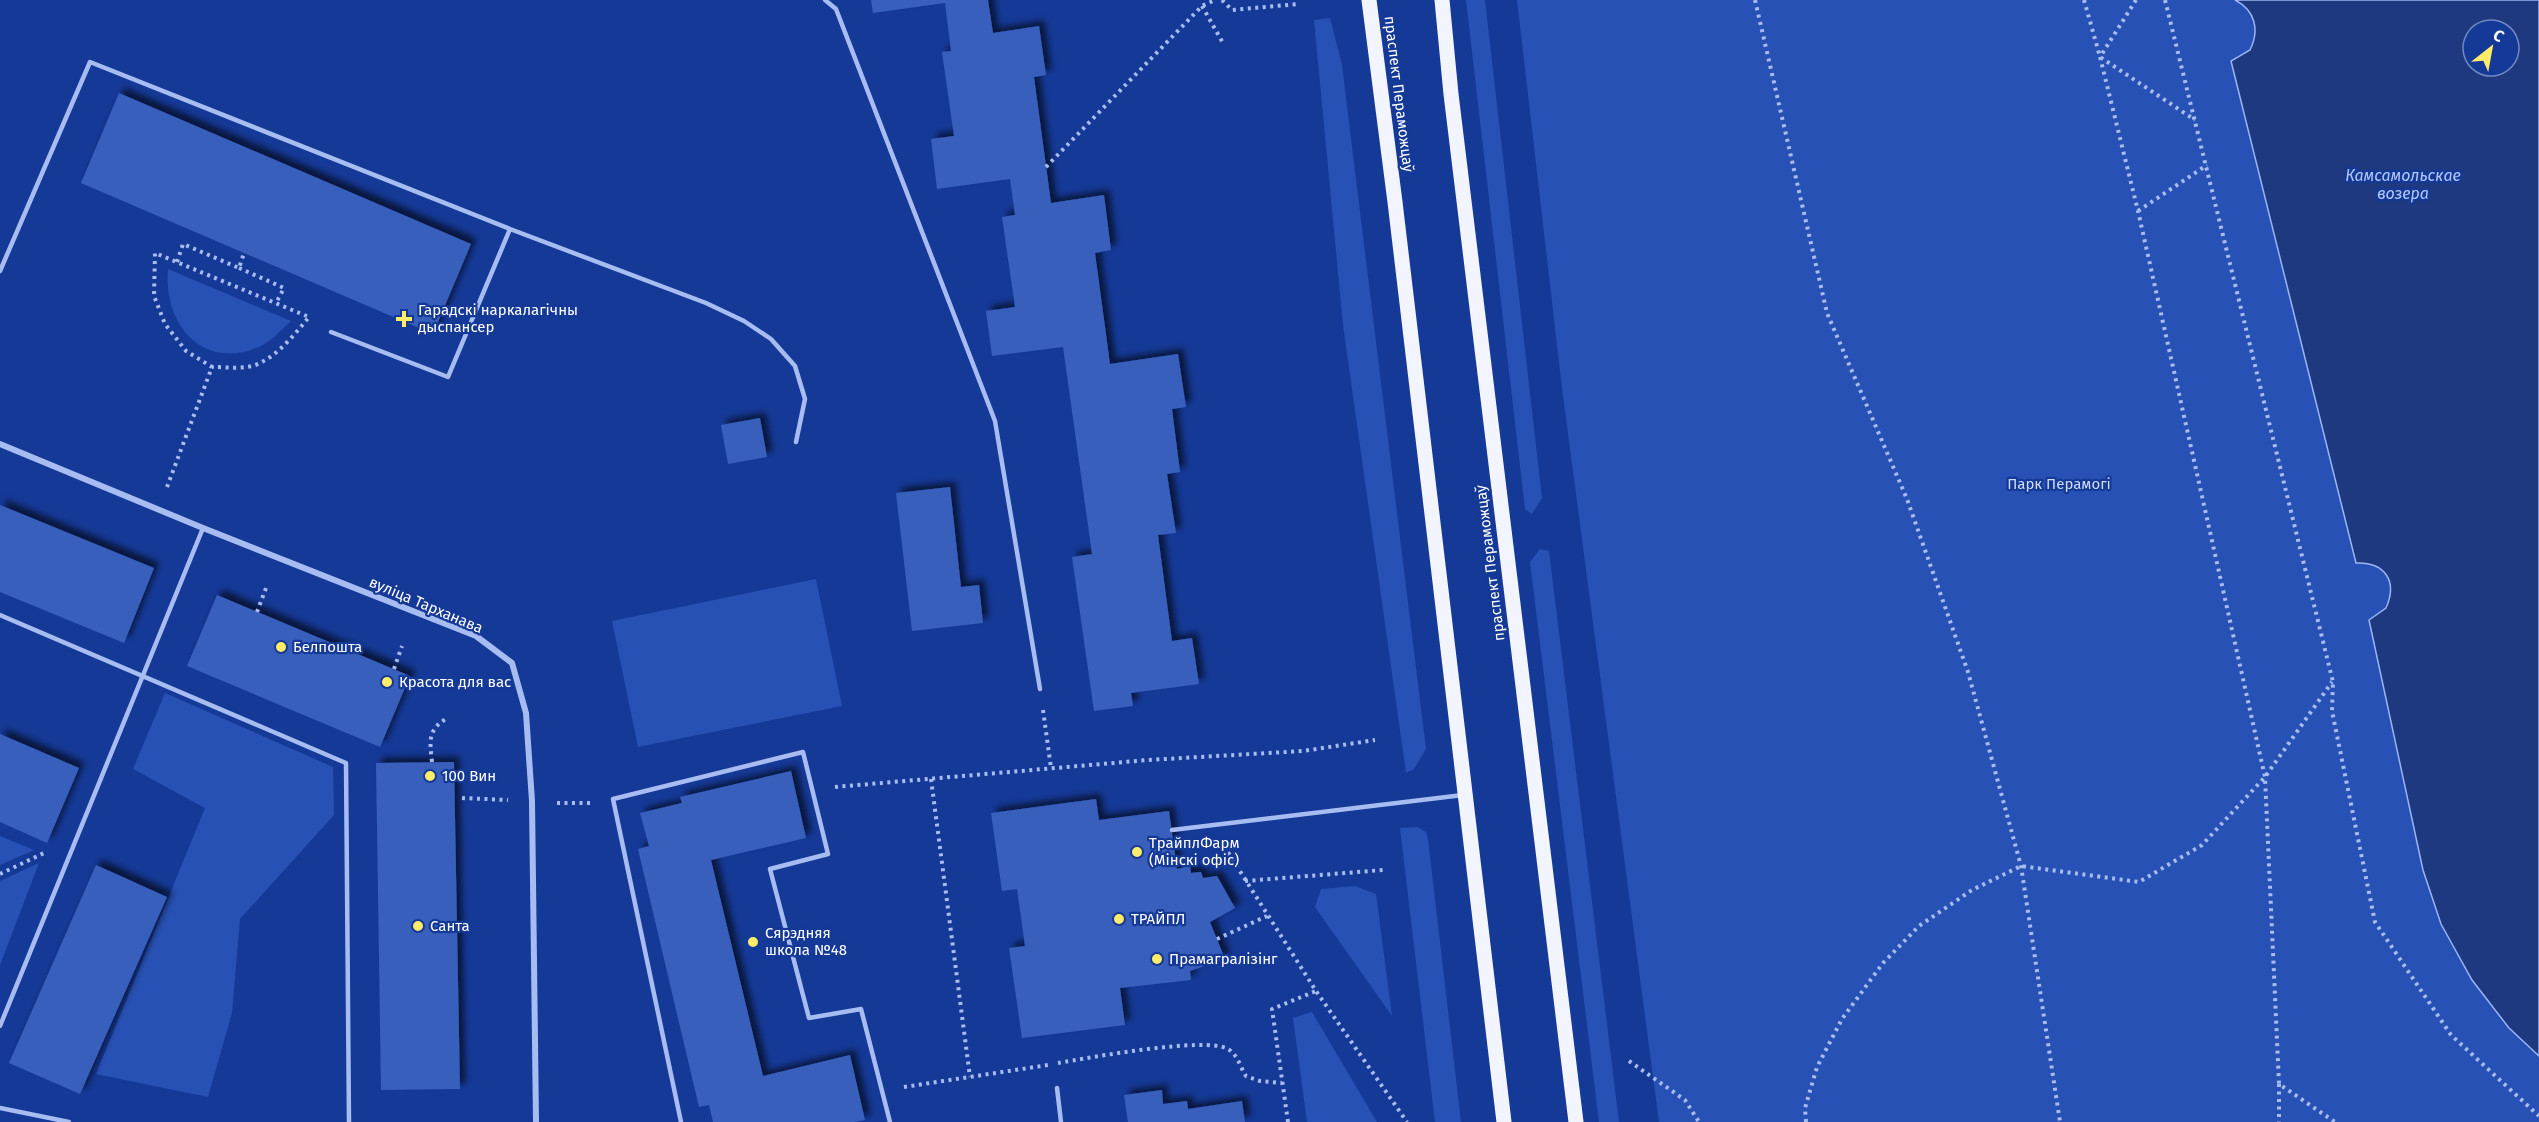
<svg xmlns="http://www.w3.org/2000/svg" width="2539" height="1122" viewBox="0 0 2539 1122" font-family="'Fira Sans',sans-serif">
	<defs>
		<filter id="shadow"><feDropShadow dx="5.5" dy="-5.5" stdDeviation="3" flood-color="#0009"/></filter>
	</defs>
	<rect width="100%" height="100%" fill="#153997"/>
	<path fill="#2851b5" fill-rule="evenodd" d="M1466 0H1485L1542 498 1532 514 1525 509Z
		M1517 0H2539V1122H1659L1562 388ZM2473 30H2509V66H2473Z
		M1330 18 1342 65 1426 749 1414 769 1406 773 1343 325 1314 20Z
		M168 269 291 321C281 330 271 342 259 347 202 371 163 324 168 269Z
		M1540 549 1549 551 1619 1122H1599L1530 562Z
		M816 579 842 706 638 747 612 621Z
		M165 693 333 767 334 815 240 919 232 1013 208 1097 96 1074 205 808 133 769Z
		M1417 827 1426 832 1428 839 1461 1122H1435L1400 828Z
		M0 836 34 850 0 865Z
		M39 863 0 965V881Z
		M1355 886 1376 894 1392 1016 1315 907 1321 889Z
		M1312 1012 1377 1122H1307L1293 1018Z"/>
	<path fill="#1e3980" stroke="#99b5f5" stroke-width="1.5" fill-rule="evenodd" d="M2235 0H2539V1056L2509 1028 2472 980 2441 924 2423 870 2369 620 2386 608C2398 581 2385 562 2356 563L2231 61 2250 50C2260 30 2255 10 2235 0ZM2473 30H2509V66H2473Z"/>
	<path fill="#395fbc" filter="url(#shadow)" d="M871 0H988L993 33 1039 26 1046 75 1034 77 1051 203 1104 195 1111 250 1095 253 1110 364 1178 354 1186 407 1172 409 1180 472 1167 474 1176 533 1158 535 1172 641 1192 638 1199 684 1131 693 1133 706 1094 711 1072 557 1092 554 1063 347 992 356 986 311 1015 307 1002 217 1015 215 1010 179 937 189 931 139 954 136 942 52 951 51 945 3 873 13Z
		M119 93 471 244 433 334 81 183Z
		M760 418 767 457 728 464 721 425Z
		M950 487 961 587 979 585 983 623 912 631 896 493Z
		M0 505 154 568 124 643 0 592Z
		M217 595 410 676 380 747 187 666Z
		M0 734 79 768 47 843 0 822Z
		M454 762 460 1089 381 1090 376 763Z
		M791 771 806 838 711 860 763 1076 850 1055 865 1120 854 1122H713L709 1105 699 1107 638 849 649 846 640 813 682 803 680 797Z
		M1096 799 1099 820 1169 811 1177 869 1190 866 1191 873 1201 872 1203 878 1217 876 1235 908 1210 922 1225 959 1190 971 1191 980 1120 988 1125 1025 1022 1038 1009 948 1025 946 1017 889 1002 891 991 813Z
		M96 865 167 897 80 1094 9 1063Z
		M1162 1090 1163 1104 1187 1101 1188 1109 1242 1101 1245 1122H1128L1124 1095Z"/>
	<g fill="none" stroke-linecap="round" stroke-linejoin="round">
		<path stroke="#a7bdf2" stroke-width="4" stroke-dasharray="3 4.5" stroke-linecap="butt" d="M1222 0 1232 10 1298 4
			M1755 0 1827 313 1907 499 1968 672 2021 866 2060 1122
			M2084 0 2100 57 2195 120
			M2136 0 2100 57 2138 211 2265 777 2279 1084 2335 1122
			M2165 0 2333 682 2332 711 2375 922 2451 1035 2539 1116
			M1202 6 1223 43
			M1046 167 1202 6 1215 0
			M2138 211 2207 165
			M177 262 183 244 239 268 244 253
			M239 268 284 288 276 303
			M167 487 212 367 186 351 165 324 154 296 155 253 309 317C295 334 280 353 260 363 247 370 227 367 212 367
			M257 612 266 588
			M394 669 402 646
			M1043 710 1051 768
			M432 762C430 742 427 730 446 719
			M931 779 970 1077
			M835 787 1148 760 1303 751 1375 740
			M462 798 508 800
			M557 803H591
			M1224 846 1316 991 1407 1122
			M0 874 44 853
			M1245 881 1383 870
			M457 925 466 924
			M1217 939 1267 916
			M1629 1061 1685 1100 1699 1122
			M1058 1063C1088 1058 1206 1036 1228 1049 1238 1055 1240 1067 1246 1076L1260 1081 1282 1083
			M2279 1084V1122
			M904 1087 1048 1065
			M1288 1122 1272 1009 1316 991
			M1806 1122 1805 1108 1817 1067 1842 1019 1883 963 1919 926 1972 890 2021 866 2139 882 2202 845 2265 777 2332 682"/>
		<path stroke="#a7bdf2" stroke-width="4.5" d="M825 0 836 9 995 421 1040 689
			M0 271 90 62 510 229 706 303 744 321 771 339 795 366 805 399 796 442
			M331 332 448 377 510 229
			M0 615 346 763 349 1122
			M1172 830 1463 795
			M0 1026 203 528
			M1057 1088 1061 1122
			M0 1108 69 1122
			M681 1122 613 799 803 752 828 854 770 869 809 1018 861 1009 890 1122"/>
		<path stroke="#a7bdf2" stroke-width="6" d="M0 444 203 528 476 636 512 663 526 713 532 801 536 1122"/>
		<path stroke="#f2f5ff" stroke-width="15" d="M1369 0 1395 202 1504 1122
			M1442 0 1451 94 1576 1122"/>
	</g>
	<g fill="#ffec68" stroke="#153997" stroke-width="2">
		<path d="M401 310h6v6h6v6h-6v6h-6v-6h-6v-6h6z"/>
		<circle cx="281" cy="647" r="6"/>
		<circle cx="387" cy="682" r="6"/>
		<circle cx="430" cy="776" r="6"/>
		<circle cx="1137" cy="852" r="6"/>
		<circle cx="1119" cy="919" r="6"/>
		<circle cx="418" cy="926" r="6"/>
		<circle cx="753" cy="942" r="6"/>
		<circle cx="1157" cy="959" r="6"/>
	</g>
	<g text-anchor="middle" dominant-baseline="central" stroke-width="4.5" stroke-linejoin="round" paint-order="stroke">
		<g font-size="15" fill="#fff" stroke="#153997">
			<text transform="translate(1399 94) rotate(83)">праспект Пераможцаў</text>
			<text transform="translate(1490 563) rotate(-97)">праспект Пераможцаў</text>
			<text transform="translate(426 605) rotate(23)">вуліца Тарханава</text>
		</g>
		<g font-size="15" fill="#fff" stroke="#153997" text-anchor="start">
			<text x="418" y="310">Гарадскі наркалагічны<tspan x="418" dy="17">дыспансер</tspan></text>
			<text x="293" y="647">Белпошта</text>
			<text x="399" y="682">Красота для вас</text>
			<text x="442" y="776">100 Вин</text>
			<text x="1149" y="843">ТрайплФарм<tspan x="1149" dy="17">(Мінскі офіс)</tspan></text>
			<text x="1131" y="919">ТРАЙПЛ</text>
			<text x="430" y="926">Санта</text>
			<text x="765" y="933">Сярэдняя<tspan x="765" dy="17">школа №48</tspan></text>
			<text x="1169" y="959">Прамагралізінг</text>
		</g>
		<g font-size="15" fill="#cedcfc" stroke="#153997">
			<text x="2059" y="484">Парк Перамогі</text>
		</g>
		<g font-size="16" font-style="italic" fill="#b3c8f9" stroke="#153997">
			<text x="2403" y="175">Камсамольскае<tspan x="2403" dy="18">возера</tspan></text>
		</g>
	</g>
	<g transform="translate(2491 48) rotate(31)"><circle r="28" fill="#153997" stroke="#7388c1" stroke-width="1.5"/>
	<path d="M0-4.5L10 22L0 15L-10 22Z" fill="#ffec68"/>
	<text y="-9" font-size="16" font-weight="bold" text-anchor="middle" fill="#ffffff">С</text>
	</g>
</svg>
